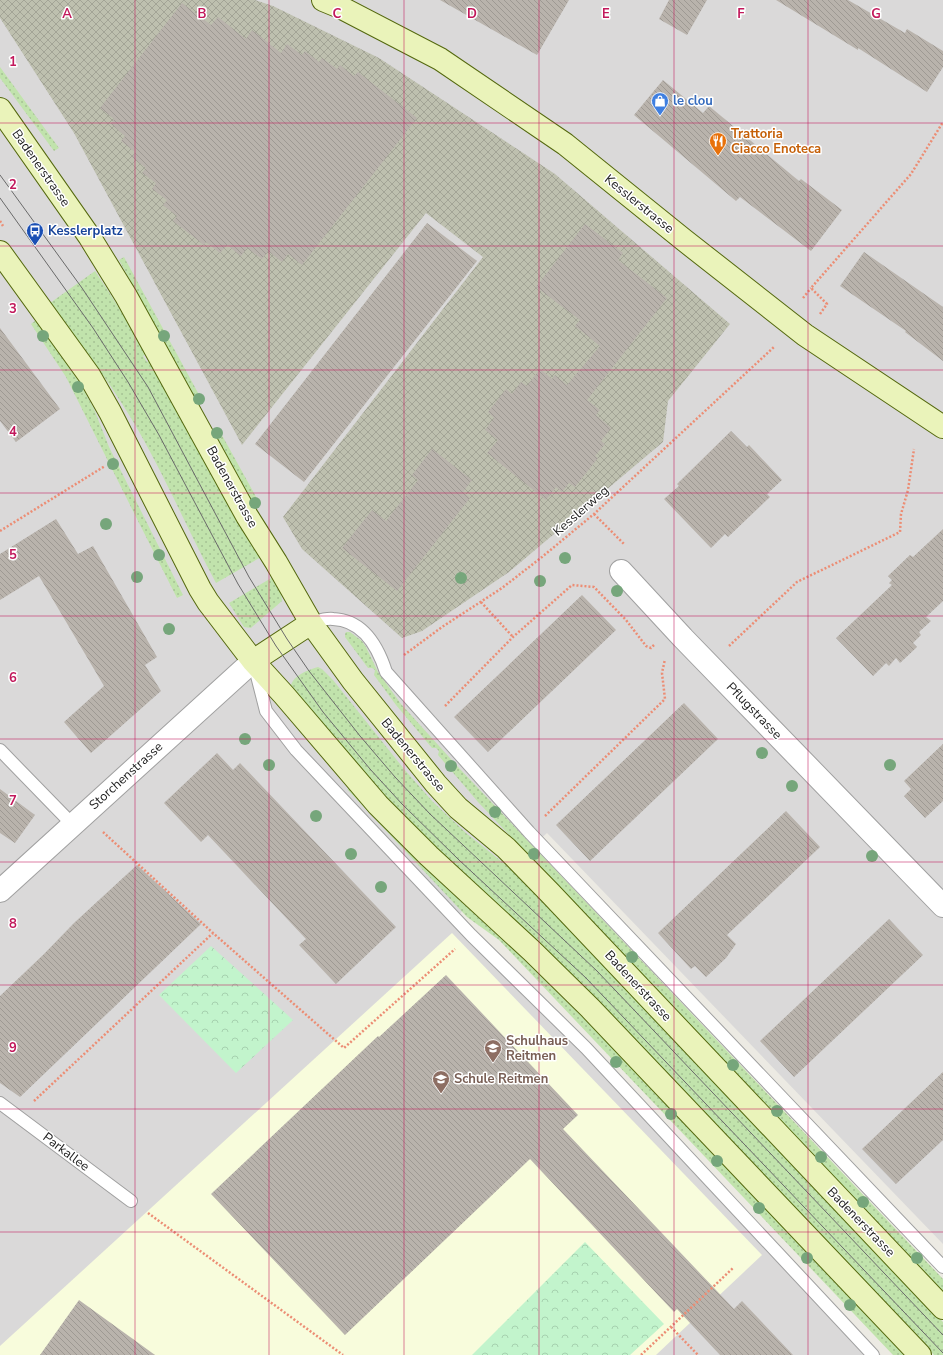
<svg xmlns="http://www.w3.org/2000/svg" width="943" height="1355" viewBox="0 0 943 1355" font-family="'Nunito Sans',sans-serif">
	<defs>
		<pattern id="construction-cross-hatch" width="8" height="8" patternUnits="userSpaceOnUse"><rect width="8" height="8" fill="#bec0af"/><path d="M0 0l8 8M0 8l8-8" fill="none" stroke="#a3a496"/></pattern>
		<pattern id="grass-dots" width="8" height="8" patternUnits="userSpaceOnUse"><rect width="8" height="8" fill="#c1e3ac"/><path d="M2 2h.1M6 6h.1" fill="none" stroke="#a5c293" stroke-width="1.8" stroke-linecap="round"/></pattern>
		<pattern id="park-crowns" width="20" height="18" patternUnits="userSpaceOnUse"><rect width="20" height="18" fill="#c2f4cc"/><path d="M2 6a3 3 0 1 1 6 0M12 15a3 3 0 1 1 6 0" fill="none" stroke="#a6d1af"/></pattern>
		<pattern id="building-back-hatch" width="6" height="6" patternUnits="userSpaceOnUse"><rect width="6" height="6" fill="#b9b3ac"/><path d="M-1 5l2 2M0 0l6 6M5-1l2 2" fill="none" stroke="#9e9993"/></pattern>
	</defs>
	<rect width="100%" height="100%" fill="#eceae3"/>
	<path fill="#dad9d9" d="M0 0H943V1244L547 833 452 921 881 1355H0Z"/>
	<path fill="#f8fcdc" d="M452 933 762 1255 656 1355H0V1346Z"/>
	<path fill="url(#construction-cross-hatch)" d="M0 0H255L273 6 379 58 555 174 730 324 668 401 663 442 509 572 422 631 402 638 302 549 283 517 483 257 426 213 242 445 74 133 0 18Z"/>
	<path fill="url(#grass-dots)" d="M0 67 59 148 54 151 0 78Z
		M124 257 203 402 198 404 119 260Z
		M95 271C113 298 130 325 146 354L143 356 147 362 149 361 214 479 261 557 216 583C187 529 163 471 131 418 107 378 78 341 50 303Z
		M36 320 80 383 94 409 109 447 183 595 177 598 137 519 66 377 31 324Z
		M218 428 260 504 254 507 212 431Z
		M273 577 281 594 282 601 253 626 251 628 244 627 229 603Z
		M346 632H350L362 641 366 647 378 672 401 704 459 768 943 1279V1292L478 802 438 755 439 751 436 748H432L396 705 374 675 375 670 372 668H368L345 637V634Z
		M318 667 322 669 333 680 404 769 433 802 466 833 511 869 573 932 943 1322V1355H934L810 1225 513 920 400 813 357 767 291 686C292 676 310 669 318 667Z
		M347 789H349L396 839 428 871 520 956 622 1056 905 1355H893L499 940 467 917Z"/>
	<path fill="url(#park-crowns)" d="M211 946 293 1020 236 1073 159 995Z
		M585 1242 664 1324 630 1355H472Z"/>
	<path fill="url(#building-back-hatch)" d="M440 0H569L537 55Z
		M669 0H707L687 35 659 19Z
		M776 0H848L905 33 907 29 943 51V67L927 92 858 48V50Z
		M182 3 211 25 218 17 246 39 252 30 281 53 287 44 302 55 305 51 319 62 322 58 337 69 340 65 354 76 358 72 417 118 302 265 288 254 282 262 268 251 262 259 247 248 241 256 227 245 220 253 206 242 204 245 173 221 177 216 163 205 167 200 152 189 156 183 142 173 146 168 132 157 135 152 121 141 125 136 111 124 114 119 100 108Z
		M663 80 703 113 709 106 799 181 801 179 842 210 811 251 740 197 736 201 634 115Z
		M427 223 477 261 304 482 255 444Z
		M585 224 623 253 618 260 667 298 587 400 600 410 596 415 611 428 601 441 605 444 595 456 598 458 575 487 569 483 562 492 556 487 546 500 487 453 498 440 485 430 494 418 488 412 506 389 512 394 521 382 527 386 540 369 552 379 555 375 567 385 600 346 575 326 580 320 536 287Z
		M864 252 943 307V361L905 332 906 331 840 286Z
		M0 328 60 409 16 442 0 421Z
		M731 431 747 447 749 445 782 480 767 494 770 497 728 537 725 534 711 548 664 499 679 486 677 484Z
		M432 449 472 480 463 492 470 498 397 591 342 548 372 510 386 521 418 480 412 475Z
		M56 519 78 554 93 546 157 657 145 665 161 691 91 753 64 722 104 686 39 576 0 600V554Z
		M943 529V601L926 617 931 621 919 632 921 635 913 643 917 647 900 663 896 658 889 666 886 663 873 676 836 638 892 585 889 583 892 580 888 576 910 555 913 557Z
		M582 595 616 630 488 752 454 717Z
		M684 703 718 739 590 861 556 825Z
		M943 744V801L925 818 904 796 911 789 904 781Z
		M217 753 233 770 240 763 396 927 336 984 299 945 306 939 208 835 201 842 164 803Z
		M0 789 35 815 15 843 0 833Z
		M786 811 820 847 727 935 736 944 726 958 706 977 695 966 691 969 658 933Z
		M137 865 201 924 20 1097 0 1083V996L44 954 74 923Z
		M889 919 923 955 794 1077 760 1041Z
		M446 975 578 1115 563 1129 734 1309 742 1301 793 1355H720L677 1309 674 1312 530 1159 345 1335 211 1194 378 1036 379 1037Z
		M943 1072V1140L896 1184 862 1149Z
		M79 1300 155 1355H40Z"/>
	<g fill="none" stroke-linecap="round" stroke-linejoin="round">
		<g stroke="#a0a0a0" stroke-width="14">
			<path id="lane" d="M311 623C318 621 326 618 333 619 363 620 378 647 386 672L529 832 943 1267
				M255 668 266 711 296 750 471 935 586 1048 873 1355
				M0 750 73 825
				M0 1103 131 1201"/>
		</g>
		<g stroke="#a0a0a0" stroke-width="24">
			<path id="street" d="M621 571 683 638 943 906
				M0 891 253 661"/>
		</g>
		<g stroke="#54680e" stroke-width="24">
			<path id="secondary" d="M323 0 340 7 440 59 565 144 684 240 805 335 943 427
				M0 109 89 236 126 296 247 516 276 562 311 623 353 681 436 784 458 808 506 848 550 893 943 1308
				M0 252 89 375 110 412 200 589 208 602 253 661 284 695 378 805 429 856 532 951 590 1008 920 1355
				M253 661 311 623"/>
		</g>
		<path stroke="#ec8d74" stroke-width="2.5" stroke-dasharray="2 2" stroke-linecap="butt" d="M0 221 3 226
			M803 298 811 288
			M820 314 827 304 811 288 911 174 943 122
			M594 514 625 545
			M0 531 105 466
			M481 602 513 637
			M729 646 797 582 900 532 901 514 908 490 914 449
			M404 655 442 627 502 588 542 557 594 514 774 347
			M445 706 513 637 572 585 594 587 626 620 646 646 651 648 654 645
			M545 816 665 699 662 673 665 659
			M103 832 213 933 344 1048 455 949
			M34 1101 213 933
			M148 1213 343 1355
			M671 1327 698 1355
			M641 1355 733 1268"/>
		<use href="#lane" stroke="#fff" stroke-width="12"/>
		<use href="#street" stroke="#fff" stroke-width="22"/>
		<use href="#secondary" stroke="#eaf3ba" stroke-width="22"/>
		<path stroke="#6a6a6a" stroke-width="1" d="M0 175 82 288 148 387 249 577 287 639 309 671 360 736 395 777 430 814 597 971 943 1335
			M0 198 93 328 128 382 159 435 238 584 276 646 323 712 370 769 402 804 459 860 586 978 943 1353"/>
	</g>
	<g fill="#76a67b">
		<circle cx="43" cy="336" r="6"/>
		<circle cx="164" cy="336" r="6"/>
		<circle cx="78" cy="387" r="6"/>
		<circle cx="199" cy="399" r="6"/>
		<circle cx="217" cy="433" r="6"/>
		<circle cx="113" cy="464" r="6"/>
		<circle cx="255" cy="503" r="6"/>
		<circle cx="106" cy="524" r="6"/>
		<circle cx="159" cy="555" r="6"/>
		<circle cx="565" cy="558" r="6"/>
		<circle cx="137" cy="577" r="6"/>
		<circle cx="461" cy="578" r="6"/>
		<circle cx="540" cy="581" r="6"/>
		<circle cx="617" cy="591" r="6"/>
		<circle cx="169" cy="629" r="6"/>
		<circle cx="245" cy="739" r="6"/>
		<circle cx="762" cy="753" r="6"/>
		<circle cx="269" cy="765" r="6"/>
		<circle cx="890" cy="765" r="6"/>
		<circle cx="451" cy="766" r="6"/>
		<circle cx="792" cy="786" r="6"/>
		<circle cx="495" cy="812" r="6"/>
		<circle cx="316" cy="816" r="6"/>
		<circle cx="351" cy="854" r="6"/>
		<circle cx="534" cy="854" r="6"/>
		<circle cx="872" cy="856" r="6"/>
		<circle cx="381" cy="887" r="6"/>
		<circle cx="632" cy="957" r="6"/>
		<circle cx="616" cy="1062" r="6"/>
		<circle cx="733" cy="1065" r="6"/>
		<circle cx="777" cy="1111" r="6"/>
		<circle cx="671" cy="1114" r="6"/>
		<circle cx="821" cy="1157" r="6"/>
		<circle cx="717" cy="1161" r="6"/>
		<circle cx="863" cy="1202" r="6"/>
		<circle cx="759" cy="1208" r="6"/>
		<circle cx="807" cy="1258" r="6"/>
		<circle cx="917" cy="1258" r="6"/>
		<circle cx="850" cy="1305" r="6"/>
	</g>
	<path fill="none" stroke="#c2185b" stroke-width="1" stroke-opacity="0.55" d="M135 0V1355M269 0V1355M404 0V1355M539 0V1355M674 0V1355M808 0V1355M0 123H943M0 246H943M0 370H943M0 493H943M0 616H943M0 739H943M0 862H943M0 985H943M0 1109H943M0 1232H943"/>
	<defs>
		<g id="shop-pin" transform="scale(0.9)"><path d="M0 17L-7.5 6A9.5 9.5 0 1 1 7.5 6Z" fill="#3f7fe0" stroke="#fff"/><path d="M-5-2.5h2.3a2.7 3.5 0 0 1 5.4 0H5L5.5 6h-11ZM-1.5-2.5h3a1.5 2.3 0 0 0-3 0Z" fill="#fff"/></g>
		<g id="restaurant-pin" transform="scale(0.9)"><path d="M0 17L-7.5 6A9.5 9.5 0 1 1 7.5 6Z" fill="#e8710a" stroke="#fff"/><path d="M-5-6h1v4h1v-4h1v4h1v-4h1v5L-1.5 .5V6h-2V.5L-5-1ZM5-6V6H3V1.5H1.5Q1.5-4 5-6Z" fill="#fff"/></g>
		<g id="bus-pin" transform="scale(0.9)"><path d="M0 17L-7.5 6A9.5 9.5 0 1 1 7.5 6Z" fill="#1a4fb4" stroke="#fff"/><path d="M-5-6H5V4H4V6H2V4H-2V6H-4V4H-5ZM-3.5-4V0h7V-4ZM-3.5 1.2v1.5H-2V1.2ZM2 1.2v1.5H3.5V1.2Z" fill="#fff"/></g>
		<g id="school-pin" transform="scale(0.9)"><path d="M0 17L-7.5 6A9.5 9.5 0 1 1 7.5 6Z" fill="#8d6e63" stroke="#fff"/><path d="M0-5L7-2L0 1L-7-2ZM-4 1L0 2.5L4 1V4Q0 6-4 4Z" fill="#fff"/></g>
	</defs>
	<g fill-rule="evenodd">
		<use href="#shop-pin" x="660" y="101"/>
		<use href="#restaurant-pin" x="718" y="141"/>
		<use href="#bus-pin" x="35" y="231"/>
		<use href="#school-pin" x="493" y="1048"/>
		<use href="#school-pin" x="441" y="1079"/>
	</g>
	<g text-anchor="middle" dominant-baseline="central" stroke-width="3" stroke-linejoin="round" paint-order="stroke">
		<g font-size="13" font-weight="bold" fill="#366cbe" stroke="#fff" text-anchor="start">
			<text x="673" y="101">le clou</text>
		</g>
		<g font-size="13" font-weight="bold" fill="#c56008" stroke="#fff" text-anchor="start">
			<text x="731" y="134">Trattoria<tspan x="731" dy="15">Ciacco Enoteca</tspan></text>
		</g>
		<g font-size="13" fill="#1c1c1c" stroke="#fff">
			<text transform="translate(41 168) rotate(55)">Badenerstrasse</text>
			<text transform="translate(639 204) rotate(39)">Kesslerstrasse</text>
			<text transform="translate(232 487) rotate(61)">Badenerstrasse</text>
			<text transform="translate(581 511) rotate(-41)">Kesslerweg</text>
			<text transform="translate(754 711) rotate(46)">Pflugstrasse</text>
			<text transform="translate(413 755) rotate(50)">Badenerstrasse</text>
			<text transform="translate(126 776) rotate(-42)">Storchenstrasse</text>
			<text transform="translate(638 986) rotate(47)">Badenerstrasse</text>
			<text transform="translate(66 1152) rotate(37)">Parkallee</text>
			<text transform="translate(861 1222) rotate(46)">Badenerstrasse</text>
		</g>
		<g font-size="13" font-weight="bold" fill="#164399" stroke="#fff" text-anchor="start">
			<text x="48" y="231">Kesslerplatz</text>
		</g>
		<g font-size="13" font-weight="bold" fill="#785e54" stroke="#fff" text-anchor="start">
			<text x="506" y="1041">Schulhaus<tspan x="506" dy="15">Reitmen</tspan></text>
			<text x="454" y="1079">Schule Reitmen</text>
		</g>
	</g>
	<g font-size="13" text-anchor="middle" font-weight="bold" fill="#c2185b" stroke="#fff" stroke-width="3" stroke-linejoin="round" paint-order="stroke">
		<text x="67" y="18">A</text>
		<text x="202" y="18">B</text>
		<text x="337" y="18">C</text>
		<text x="472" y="18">D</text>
		<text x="606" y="18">E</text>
		<text x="741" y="18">F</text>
		<text x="876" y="18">G</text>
		<text x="13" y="66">1</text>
		<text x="13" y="189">2</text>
		<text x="13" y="313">3</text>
		<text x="13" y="436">4</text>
		<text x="13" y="559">5</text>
		<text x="13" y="682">6</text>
		<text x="13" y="805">7</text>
		<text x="13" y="928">8</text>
		<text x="13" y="1052">9</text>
	</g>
</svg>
